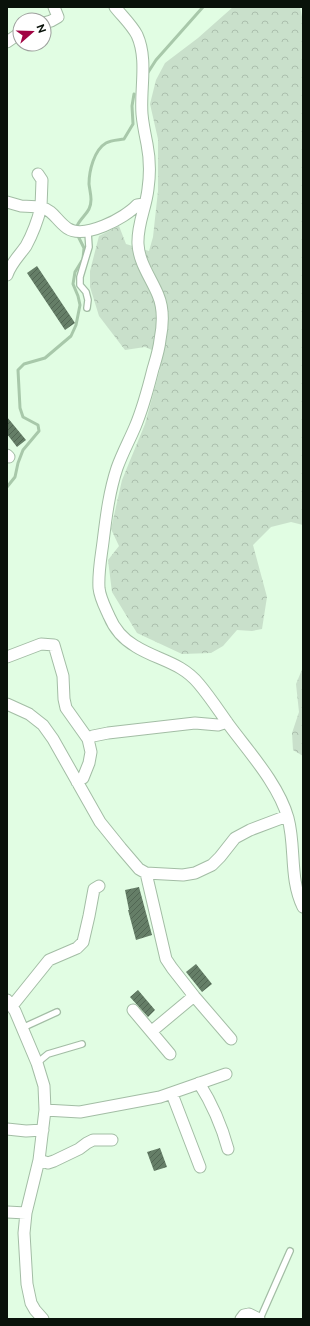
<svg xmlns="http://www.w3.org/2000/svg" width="310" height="1326" viewBox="0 0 310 1326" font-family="Raleway,sans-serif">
	<defs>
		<pattern id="forest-crowns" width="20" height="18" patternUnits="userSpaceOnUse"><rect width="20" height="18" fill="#c9e0cb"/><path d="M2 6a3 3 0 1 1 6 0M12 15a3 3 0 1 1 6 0" fill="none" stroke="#abbfad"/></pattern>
		<pattern id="building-hatch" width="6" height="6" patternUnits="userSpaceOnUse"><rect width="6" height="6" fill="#657e67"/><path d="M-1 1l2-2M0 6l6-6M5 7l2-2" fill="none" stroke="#516653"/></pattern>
	</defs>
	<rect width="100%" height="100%" fill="#e1fde3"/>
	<path fill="url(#forest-crowns)" d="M233 7H300L303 22V525L291 522 271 527 253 545 267 597 262 629 252 631 237 630 223 646 211 653 182 654 137 633 112 592 108 560 119 546 111 529 122 480 145 424 160 369 161 354 145 347 125 350 99 316 90 287V271L99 236 119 226 126 244 149 251 153 237 158 191V139L150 104 156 80 165 63 198 38Z
		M303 667V756L293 750 292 733 299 712 296 684Z"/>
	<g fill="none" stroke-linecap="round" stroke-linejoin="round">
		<path stroke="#a8c8aa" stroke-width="3" d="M147 74 156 60 203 7
			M77 226C80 219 86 215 89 209 93 200 90 193 89 184 89 171 94 150 106 143 111 140 119 140 124 139L133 124 132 106 134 94
			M7 487 15 477 18 463 23 450 39 431 38 425 23 417 20 408 18 370 24 364 45 358 71 336 76 325 80 305 78 296 73 284 75 272 83 259 84 248 78 236"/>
	</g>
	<path fill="url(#building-hatch)" d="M37 266 75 323 65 330 27 273Z
		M7 417 26 440 17 447 7 434Z
		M139 887 152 935 136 940 128 910H129L125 890Z
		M196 964 212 984 202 992 186 972Z
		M138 990 155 1010 148 1017 130 997Z
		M160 1148 167 1167 154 1171 147 1152Z"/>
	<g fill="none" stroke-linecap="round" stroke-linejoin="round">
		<g stroke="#a3bda5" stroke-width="8">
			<path id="lane" d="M87 308 88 300 86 292 80 285V277L89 247 88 232
				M22 1028 57 1012
				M37 1063 48 1054 82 1044
				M260 1319 290 1251"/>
		</g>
		<g stroke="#a3bda5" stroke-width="13">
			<path id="street" d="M115 7C122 16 131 24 137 35 148 59 140 89 142 114 143 125 145 134 147 144 150 159 150 175 148 189 146 208 137 224 138 244 139 263 151 278 158 295 164 309 163 325 160 340 159 350 156 359 153 369 148 389 143 408 135 427 129 441 122 454 117 468 109 492 106 518 103 542 101 558 98 572 99 588 100 598 105 607 109 616 114 628 123 639 135 646 157 660 181 662 199 684 210 697 219 711 229 725 249 752 279 785 288 818 296 848 289 878 303 907
				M44 23 51 21 58 17 54 7
				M7 42 20 33
				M7 202 21 206 41 207 42 180 38 174
				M7 275C11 263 19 256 26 246 32 235 38 219 41 207 54 211 56 220 67 228 84 240 125 218 137 205L144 204
				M7 455 9 457
				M7 657 41 644 54 645 63 676 64 699 66 708 88 739 91 752 89 763 83 778 77 782
				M7 704 29 714 43 725 53 739 100 822 121 848 139 869 146 873 183 875 195 873 212 865 220 857 235 838 250 830 287 816
				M88 739 93 736 108 733 195 723 218 725 227 722
				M146 873 166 959 172 968 194 996
				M7 1000 15 1011 37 1063 44 1086 45 1110 39 1160 26 1213 24 1233 27 1284 31 1303 35 1310 43 1319
				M12 1006 49 960 77 948 83 942 89 916 94 889 99 886
				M133 1010 170 1054
				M152 1031 194 996 231 1039
				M199 1083C211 1102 222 1127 228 1149
				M172 1094 200 1167
				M45 1110 80 1112 160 1097 226 1074
				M7 1129 26 1131 43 1130
				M39 1160 48 1163 54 1161 79 1149 87 1143 93 1140H112
				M7 1212 26 1213
				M241 1319 244 1315 249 1314 259 1319"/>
		</g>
		<use href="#lane" stroke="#fff" stroke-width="5.5"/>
		<use href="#street" stroke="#fff" stroke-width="11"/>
	</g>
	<rect width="310" height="1326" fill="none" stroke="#09120a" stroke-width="16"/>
	<g transform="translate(32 32) rotate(70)"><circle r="19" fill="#ffffff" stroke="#9da09d"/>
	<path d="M0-3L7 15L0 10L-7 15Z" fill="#a10443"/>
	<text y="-6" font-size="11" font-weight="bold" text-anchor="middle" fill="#09120a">N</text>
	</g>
</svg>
